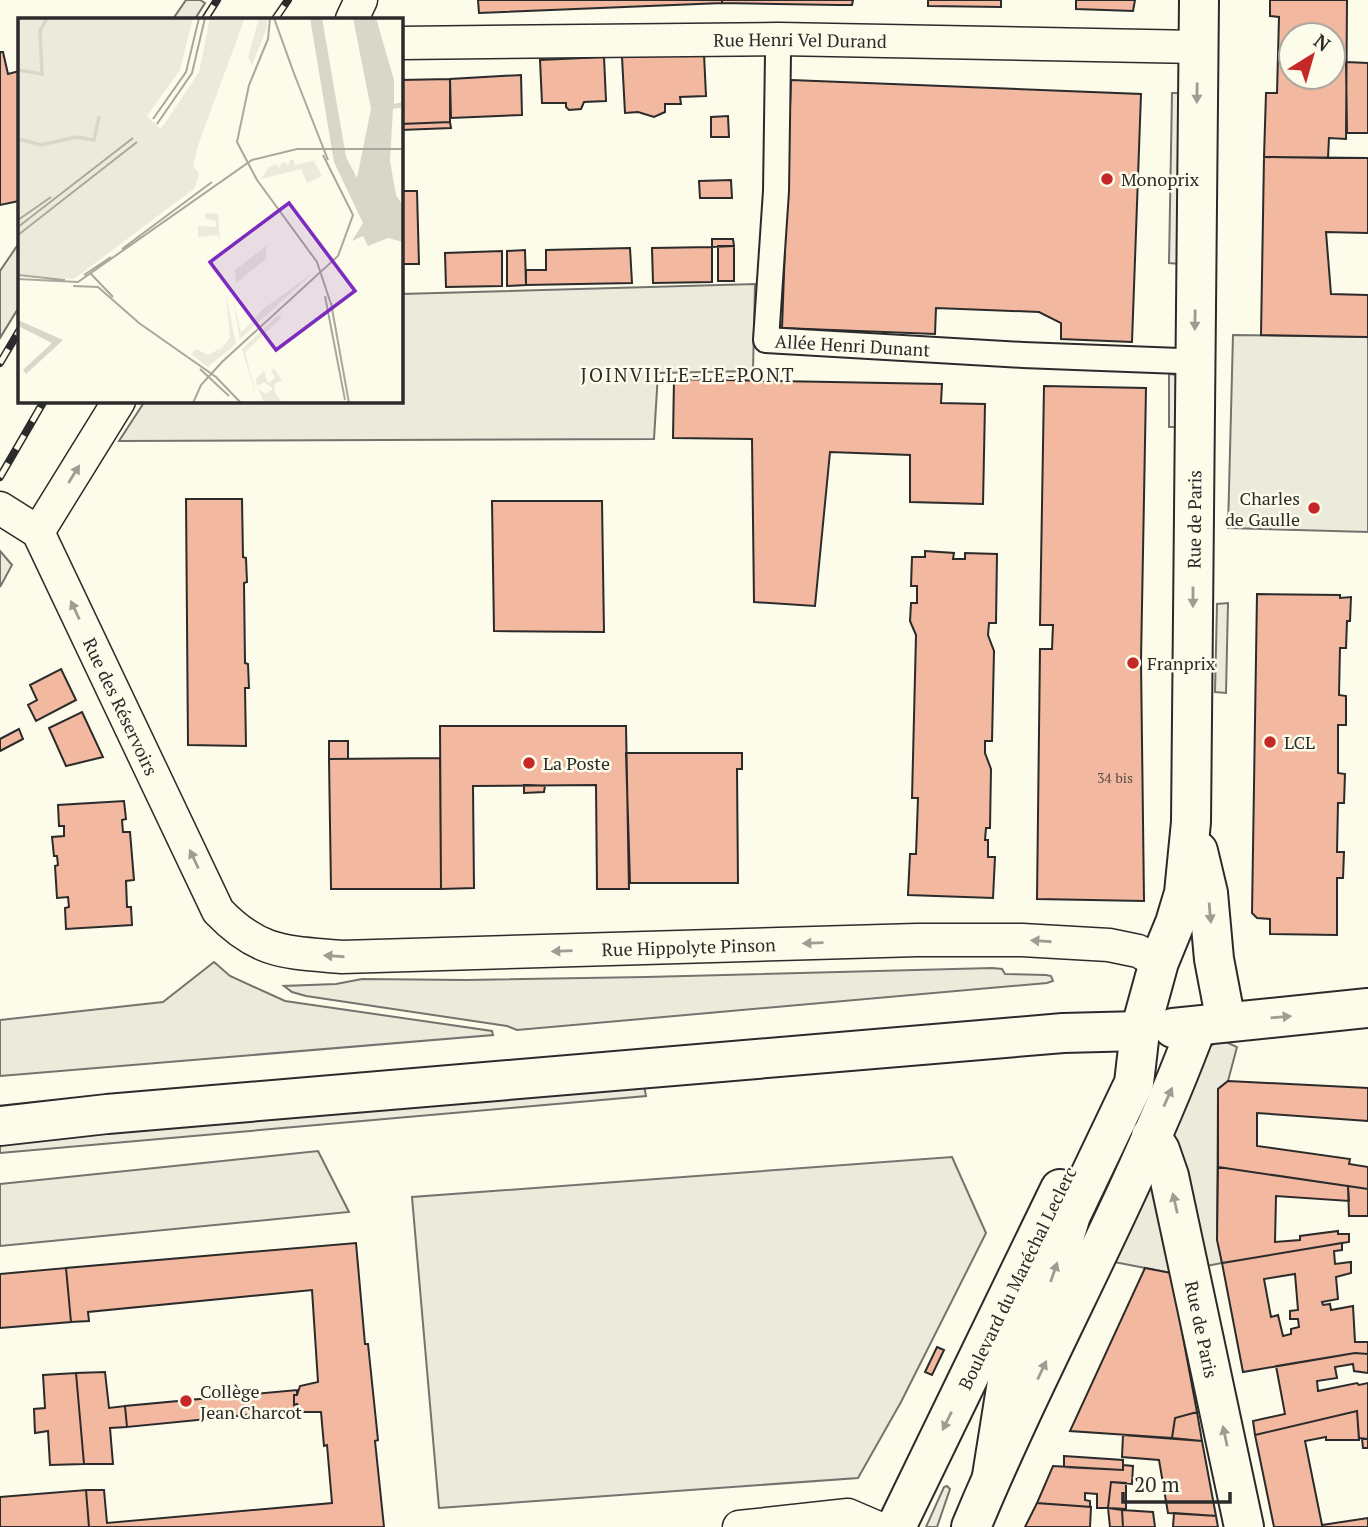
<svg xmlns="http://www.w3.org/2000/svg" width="1368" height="1527" viewBox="0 0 1368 1527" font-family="'PT Serif',serif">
	<rect width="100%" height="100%" fill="#fdfbea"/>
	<path fill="#ecebdb" stroke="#74746e" stroke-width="2" d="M186 0H200L205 3 195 19H173Z
		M19 243V307L0 338V271Z
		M755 284 753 371 658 373 654 439 119 441 145 401H401V294Z
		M0 551 12 565 0 587Z
		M214 962 230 976 285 1001 492 1031 493 1035 0 1076V1020L163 1002Z
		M992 968 1002 969 1005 974 1046 975 1051 976 1053 981 1047 983 517 1030 507 1026 306 996 292 992 284 986 336 984 362 979 466 980 646 977Z
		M318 1151 349 1212 0 1246V1184Z
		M947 1486 950 1489 937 1527H926L944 1487Z"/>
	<path fill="#eceadb" stroke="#74746e" stroke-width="2" d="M1172 93H1183L1180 264 1169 263Z
		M1233 335 1368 337V532L1228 528Z
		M1169 374 1178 375V427H1169Z
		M1228 603 1226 693 1215 692 1217 604Z
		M1224 1041 1237 1047 1228 1081 1218 1089 1217 1229 1222 1263 1171 1273 1109 1261 1206 1049 1217 1042Z
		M644 1086 646 1096 0 1153V1143Z
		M952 1157 986 1233 901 1402 858 1478 439 1508 412 1197Z"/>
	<path fill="#f2b8a0" stroke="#2b2b2b" stroke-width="2" fill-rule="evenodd" d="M478 0H722V3L479 13Z
		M722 0H853L852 5H838L722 3Z
		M928 0H1001V7L928 6Z
		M1076 0H1135L1133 11 1076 9Z
		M1270 0H1347L1346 139 1329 138 1328 158 1264 157 1266 93H1277L1279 17 1270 16ZM1291 35H1333V77H1291Z
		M0 52H3L8 74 19 71V201L0 205Z
		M704 54 706 96 680 97 681 104H665V112L654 117 638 112 625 113 622 57Z
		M604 57 606 101 584 102 581 109 569 110 566 107V103H542L540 60Z
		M1346 62 1368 63V133H1347Z
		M521 75 522 115 451 118 450 79Z
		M450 79V122L401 124V80Z
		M791 80 1141 94 1132 342 1061 339V323L1039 312 936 308 935 334 782 328Z
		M728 116 729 137H711V117Z
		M450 122 451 128 401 130V124Z
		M1264 157 1368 158V233L1326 232 1331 294 1368 295V337L1261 335Z
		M731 180 732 198H700L699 181Z
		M401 191H417L419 264H403Z
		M712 239H733L734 246 712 247Z
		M718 246H734V281H718Z
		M712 247V282L653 283 652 248Z
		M630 248 632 283 526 285V270H546V250Z
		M525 250 526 285 507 286V251Z
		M502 251V286L446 287 445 253Z
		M674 379 942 384 941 403 985 404 983 504 910 502V455L830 452 815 606 754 602 752 439 673 438Z
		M1044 386 1146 388 1141 661 1144 901 1037 899 1040 649H1052L1053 625H1040Z
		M186 499H242L243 557 246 558 247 582 244 583 245 663 248 664 249 688H245L246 746 188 745Z
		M492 501H602L604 632 494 631Z
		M925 551 954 553 953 559H965V553L997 554 996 623H989L988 635 994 651 992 741H985V753L991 769 990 828H986L985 840H988V857H995L993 898 908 895 910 854H916L918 798H912L916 635 910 621 911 603H917V586H911L912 557H925Z
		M1257 594 1340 595V598L1351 597 1350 621H1347L1346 648H1340L1339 695 1346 696V725H1338V773L1345 774 1344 803H1338L1337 852H1344L1343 878H1337V935L1270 934V919L1257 918 1252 913Z
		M61 669 76 700 36 721 28 705 37 700 30 685Z
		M82 712 103 757 66 766 49 728Z
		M440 726H626L629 889H597L596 785 473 786 474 888 441 889Z
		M19 729 23 739 0 751V739Z
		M329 741H348V759H329Z
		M626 753H742V769H737L738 883H630Z
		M440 758 441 889H331L329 759Z
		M524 785 545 786 544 792 524 793Z
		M124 801 126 819 122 820 123 832H130L134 880 126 881 127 907H131L132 925 66 929 65 908 69 907 68 897 57 898 55 866 58 865 57 856H54L52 837 64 836V826H59L58 805Z
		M1228 1081 1368 1088V1121L1257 1113V1146L1350 1159 1349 1164 1368 1167V1189L1218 1167V1089Z
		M1218 1167 1348 1186 1349 1201 1276 1196 1275 1242 1300 1240V1236L1338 1231V1234H1349V1242L1222 1263 1217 1240Z
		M1348 1186 1368 1189V1216H1349Z
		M356 1243 365 1344H368L378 1440 375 1441 384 1527H89L86 1490H104L107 1523 332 1503 327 1445 324 1446 321 1412H302L297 1404 294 1405V1395H297L300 1386 318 1382 312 1290 88 1312 89 1321 71 1322 66 1268Z
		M1342 1243V1250L1334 1251 1335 1264 1351 1262V1273L1336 1277 1338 1299 1322 1302 1323 1305 1330 1304 1331 1310 1353 1306 1355 1342H1368V1354L1355 1353 1243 1372 1222 1263ZM1295 1274 1298 1310 1290 1311V1319H1298L1299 1327 1291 1329V1334L1283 1336 1278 1315 1271 1317 1264 1279Z
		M66 1268 71 1322 0 1328V1274Z
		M1145 1268 1171 1273 1197 1412 1175 1418 1172 1438 1070 1431Z
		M937 1347 944 1350 932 1375 925 1372Z
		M1355 1353 1368 1354V1373L1354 1371 1353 1364 1335 1367 1337 1378 1317 1381 1318 1391 1357 1383 1359 1385 1368 1383V1439L1359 1438 1357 1411 1255 1435 1253 1421 1285 1414 1276 1366Z
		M105 1372 109 1408 125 1406 127 1427 110 1428 113 1464H84L76 1373Z
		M76 1373 84 1464 50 1465 48 1431 35 1433 34 1409 45 1408 43 1375Z
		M297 1390V1395H294V1405L297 1404 299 1410 127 1427 125 1406Z
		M1357 1411 1359 1440H1326V1437L1305 1441 1322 1525 1368 1518V1527H1274L1255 1435Z
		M1197 1412 1202 1441 1172 1438 1175 1418Z
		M1123 1435 1202 1441 1216 1516 1168 1513 1159 1460 1122 1457Z
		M1362 1439H1368V1448H1363Z
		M1064 1456 1123 1460V1470L1064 1467Z
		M1123 1465 1133 1466 1132 1484 1111 1482 1108 1508H1097V1494L1085 1493V1500L1090 1501V1507L1037 1503 1053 1466 1123 1470Z
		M1111 1482 1126 1483V1509L1108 1508Z
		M86 1490 89 1527H0V1497Z
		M1037 1503 1091 1507 1090 1527H1025Z
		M1108 1508 1122 1510 1123 1527H1110Z
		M1122 1510 1153 1512 1155 1527H1123Z
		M1174 1513 1216 1516 1218 1527H1173Z"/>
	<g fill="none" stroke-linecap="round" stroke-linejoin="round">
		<g stroke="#2b2b2b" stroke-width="28">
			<g id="pedestrian">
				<path id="s1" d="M778 54 776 191 766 340 1023 355 1180 361"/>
			</g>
		</g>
		<g stroke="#2b2b2b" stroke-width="35">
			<g id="minor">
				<path d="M352 19 361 0"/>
				<path id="s2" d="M401 43 779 39 1198 47"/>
				<path id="s3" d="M0 508 38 532 218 911C259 954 286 952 342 957L917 940H1022L1109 945 1138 951 1159 962"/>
				<path d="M38 532 119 401"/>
				<path d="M739 1527 848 1515 876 1527"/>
			</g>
		</g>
		<g stroke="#2b2b2b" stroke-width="42">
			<g id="tertiary">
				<path id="s4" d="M1151 1136 1160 1150 1169 1176 1244 1527"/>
			</g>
		</g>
		<g stroke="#2b2b2b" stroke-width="42">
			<path id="secondary" d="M0 1126 107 1114 1063 1033 1140 1031"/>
		</g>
		<g stroke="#2b2b2b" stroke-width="42">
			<g id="primary">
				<path d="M1198 851 1208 893 1214 959 1226 1022"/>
				<path d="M1173 1028 1368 1008"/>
				<path id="s5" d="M992 1476 1007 1382 1042 1304 1056 1266 1071 1215 1134 1083 1140 1031 1159 962 1175 923 1184 893 1191 822 1199 0"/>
				<path d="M896 1527 1060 1189"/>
				<path d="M971 1527C1041 1358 1133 1198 1197 1026"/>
			</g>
		</g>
		<use href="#pedestrian" stroke="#fdfbea" stroke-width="24"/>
		<use href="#minor" stroke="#fdfbea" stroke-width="32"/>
		<use href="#tertiary" stroke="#fdfbea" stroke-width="38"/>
		<use href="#secondary" stroke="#fdfbea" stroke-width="38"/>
		<use href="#primary" stroke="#fdfbea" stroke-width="38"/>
		<g stroke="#2b2b2b" stroke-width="8">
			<path id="rail" d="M205 19 217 0
				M275 19 288 0
				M0 363 19 331
				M0 477 44 401"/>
		</g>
		<use href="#rail" stroke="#fdfbea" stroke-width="5" stroke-dasharray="16" stroke-linecap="butt"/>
	</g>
	<defs><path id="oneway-solid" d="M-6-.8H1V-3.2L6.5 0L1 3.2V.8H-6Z" transform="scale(1.75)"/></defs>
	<g fill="#9e9d94">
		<use href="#oneway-solid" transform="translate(1197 93) rotate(91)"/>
		<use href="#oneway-solid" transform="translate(1195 320) rotate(91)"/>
		<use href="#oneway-solid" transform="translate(74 474) rotate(-58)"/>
		<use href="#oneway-solid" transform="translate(1193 597) rotate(90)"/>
		<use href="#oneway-solid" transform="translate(75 610) rotate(-115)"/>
		<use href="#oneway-solid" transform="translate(194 859) rotate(-115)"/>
		<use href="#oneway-solid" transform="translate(1210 913) rotate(85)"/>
		<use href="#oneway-solid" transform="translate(1041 941) rotate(-176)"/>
		<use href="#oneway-solid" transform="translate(813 943) rotate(178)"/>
		<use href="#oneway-solid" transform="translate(562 951) rotate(178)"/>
		<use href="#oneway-solid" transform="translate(334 956) rotate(-176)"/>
		<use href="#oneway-solid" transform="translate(1281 1017) rotate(-5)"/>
		<use href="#oneway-solid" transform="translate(1168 1097) rotate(-66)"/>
		<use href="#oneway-solid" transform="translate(1175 1203) rotate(-103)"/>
		<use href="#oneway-solid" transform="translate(1054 1272) rotate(-71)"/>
		<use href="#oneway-solid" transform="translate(1042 1370) rotate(-65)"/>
		<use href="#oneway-solid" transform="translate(947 1421) rotate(116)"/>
		<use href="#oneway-solid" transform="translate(1225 1436) rotate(-102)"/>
	</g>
	<g fill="#c62828" stroke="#fdfbea" stroke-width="2.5">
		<circle cx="1107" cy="179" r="7"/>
		<circle cx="1314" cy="508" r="7"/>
		<circle cx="1133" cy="663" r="7"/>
		<circle cx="1270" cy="742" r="7"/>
		<circle cx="529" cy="763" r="7"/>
		<circle cx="186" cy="1401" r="7"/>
	</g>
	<g text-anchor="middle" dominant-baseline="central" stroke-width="5" stroke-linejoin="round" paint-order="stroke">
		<g font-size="14" fill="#5d4e48">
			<text x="1115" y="777">34 bis</text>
		</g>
		<g font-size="18" fill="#2b2b2b" stroke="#fdfbea">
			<text stroke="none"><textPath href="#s2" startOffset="399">Rue Henri Vel Durand</textPath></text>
			<text stroke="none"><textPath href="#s1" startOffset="373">Allée Henri Dunant</textPath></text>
			<text stroke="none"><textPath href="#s5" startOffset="992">Rue de Paris</textPath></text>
			<text stroke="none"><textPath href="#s3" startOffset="238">Rue des Réservoirs</textPath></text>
			<text stroke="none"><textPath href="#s3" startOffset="948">Rue Hippolyte Pinson</textPath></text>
			<text transform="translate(1017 1278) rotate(-64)">Boulevard du Maréchal Leclerc</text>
			<text stroke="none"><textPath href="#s4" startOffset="201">Rue de Paris</textPath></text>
		</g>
		<g font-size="18" fill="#2b2b2b" stroke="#fdfbea" text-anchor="start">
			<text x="1121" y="179">Monoprix</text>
			<text x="1300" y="498" text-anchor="end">Charles<tspan x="1300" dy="21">de Gaulle</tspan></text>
			<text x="1147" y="663">Franprix</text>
			<text x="1284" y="742">LCL</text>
			<text x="543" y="763">La Poste</text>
			<text x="200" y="1391">Collège<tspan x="200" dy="21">Jean Charcot</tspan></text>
		</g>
		<g font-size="19" letter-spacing="2" fill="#2b2b2b" stroke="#fdfbea">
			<text x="688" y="374">JOINVILLE-LE-PONT</text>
		</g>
	</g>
	<g transform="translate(18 18)">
		<rect width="385" height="385" fill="#fdfbea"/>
		<path d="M0 0H175L162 52 129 98 143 111 181 54 192 0H227L180 127 175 148 181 155 177 170 56 261 0 257ZM241 0H249V10L234 47 230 39ZM272 142H276V147L296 143 304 158 289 165 283 151 243 161 251 149 258 146 261 150 265 144 271 147ZM187 195 200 196 202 225 200 217 180 219V208L198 209V203L187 201ZM248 228V241L218 265 217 252ZM295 255 223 320 222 322 214 276 223 315 246 290ZM208 277 218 326 190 349 173 336 178 331 190 337 203 330 198 337 212 320ZM260 297 264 299 227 334 240 385 224 331ZM256 350 264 362 256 366 257 374 264 385H246L240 370 247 376 255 371 246 364 239 368 238 361 246 353 250 365 257 360 253 352Z" fill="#ecebdb"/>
		<path d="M292 0H304L328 139 339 160 353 91 335 0H358L376 62V86L385 84V89L375 91 372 143 378 177 385 188V224L370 220 350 228 345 218 334 223 345 205 316 144ZM0 302 45 322 8 356 5 352 34 325 0 308Z" fill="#d8d7c9"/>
		<path fill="none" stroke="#d8d7c9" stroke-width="3.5" d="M297 0 316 97H310M0 52 24 56 22 13 29 0M0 121 23 127 58 119 76 122 81 98"/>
		<path fill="none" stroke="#a9a89e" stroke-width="2" d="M252 0 250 21 231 67 219 124 239 162 299 244 313 286M256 0 278 61M277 58 310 142M135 101 168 54 181 0M139 106 174 55 187 0M0 202 33 179M0 209 115 120M0 217 119 124M104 231 194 164M73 256 95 279M0 257 47 262M66 257 93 239M0 261 60 264 234 142 279 131H385M55 268 80 269 121 305 198 359 223 385M307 278 327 382M313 285 331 385M182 351 211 378M175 385 183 367 204 344 320 238 335 197 305 137"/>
		<path fill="#7b2cbf" fill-opacity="0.15" stroke="#7b2cbf" stroke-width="3.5" d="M271 185 337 273 258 332 192 244Z"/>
		<rect width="385" height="385" fill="none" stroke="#2b2b2b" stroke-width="3.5"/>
	</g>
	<g transform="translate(1312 56) rotate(37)"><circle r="33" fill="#fdfbea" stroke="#a9a89e" stroke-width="2"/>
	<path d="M0-5L12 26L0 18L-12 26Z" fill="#c62828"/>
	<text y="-10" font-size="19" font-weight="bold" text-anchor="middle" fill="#2b2b2b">N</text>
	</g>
	<path d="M1123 1492v10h107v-10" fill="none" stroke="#2b2b2b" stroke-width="3.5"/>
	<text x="1134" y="1492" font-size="21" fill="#2b2b2b" stroke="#fdfbea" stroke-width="5" paint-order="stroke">20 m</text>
</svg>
